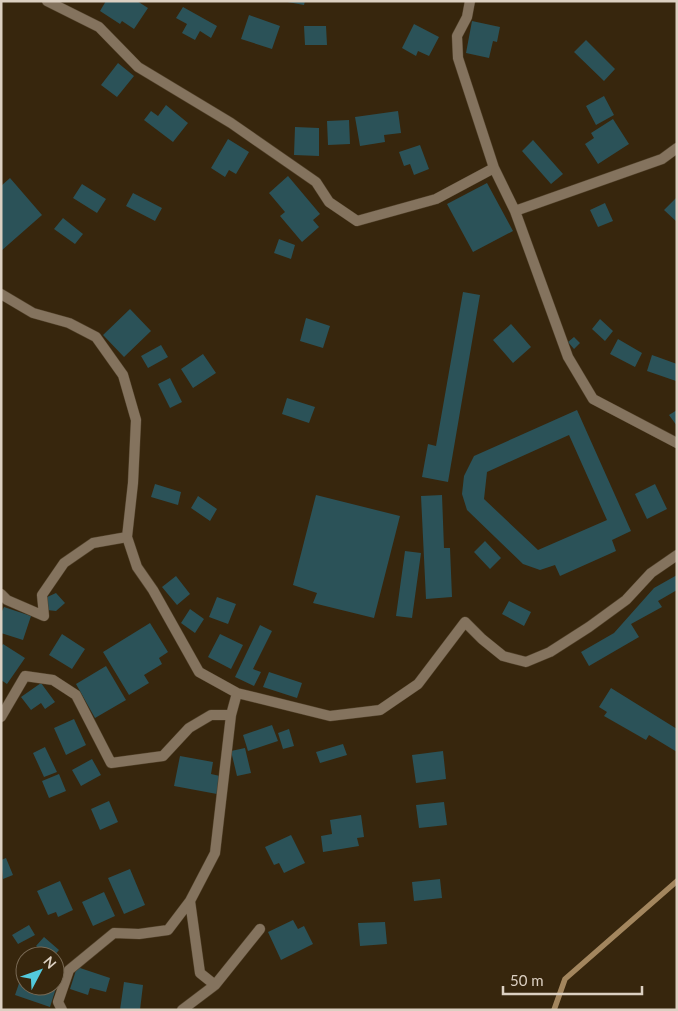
<svg xmlns="http://www.w3.org/2000/svg" width="678" height="1011" viewBox="0 0 678 1011" font-family="Lato,sans-serif">
	<rect width="100%" height="100%" fill="#37260d"/>
	<g fill="none" stroke-linecap="round" stroke-linejoin="round">
		<path stroke="#a3865e" stroke-width="5.5" d="M554 1010 565 979 677 881"/>
	</g>
	<path fill="#2b5258" fill-rule="evenodd" d="M106 1H137L148 8 134 29 122 21 120 24 100 11Z
		M282 1H305L304 5Z
		M183 7 217 26 211 38 200 31 195 40 182 33 187 24 176 18Z
		M249 15 280 26 272 49 241 39Z
		M472 21 500 27 497 42 493 41 489 58 466 53Z
		M414 24 439 37 429 56 418 51 416 56 402 48Z
		M304 26H326L327 45H305Z
		M586 40 615 69 604 81 574 52Z
		M118 63 134 76 117 97 101 85Z
		M604 96 614 115 596 125 586 106Z
		M166 105 188 123 173 142 144 120 151 111 158 116Z
		M398 111 401 133 384 135 385 142 360 146 355 117Z
		M613 119 629 144 598 164 585 144 594 138 591 133Z
		M349 120 350 144 328 145 327 121Z
		M295 127 319 128V156L294 155Z
		M228 139 249 152 236 174 229 170 225 177 211 168Z
		M533 140 563 174 551 184 522 151Z
		M420 145 429 169 414 175 410 164 404 166 399 152Z
		M288 176 320 214 313 220 319 227 302 242 280 216 285 212 269 193Z
		M10 178 42 215 1 251V186Z
		M487 183 513 231 473 252 447 204Z
		M82 184 106 199 97 213 73 198Z
		M133 193 162 208 155 221 126 206Z
		M677 197V222L664 210Z
		M605 203 613 221 598 227 590 210Z
		M63 218 83 234 75 244 54 229Z
		M279 239 295 245 291 259 274 253Z
		M463 292 480 295 448 482 422 477 428 444 436 446Z
		M130 309 151 331 124 357 103 335Z
		M306 318 330 326 323 348 300 341Z
		M600 319 613 331 605 341 592 329Z
		M511 324 531 347 513 363 493 340Z
		M574 337 580 343 574 349 568 342Z
		M618 339 642 353 635 367 610 354Z
		M161 345 168 357 148 368 141 356Z
		M203 354 216 373 193 388 181 369Z
		M652 355 677 364 676 381 647 371Z
		M170 378 182 402 170 408 158 384Z
		M287 398 315 407 309 423 282 414Z
		M577 410 631 531 612 540 616 551 560 576 555 565 540 570 523 564 467 510 462 494 464 476 474 456ZM569 435 607 520 538 550 484 499 487 472Z
		M677 410V426L669 415Z
		M155 484 181 492 178 505 151 497Z
		M655 484 667 509 647 519 635 494Z
		M316 495 400 516 374 618 313 603 317 593 293 585Z
		M442 495 444 548H450L452 597 426 599 421 496Z
		M198 496 217 509 210 521 191 508Z
		M485 541 501 558 490 569 474 552Z
		M405 551 421 553 412 618 396 616Z
		M677 575V590L658 601 662 607 631 624 639 637 589 666 581 652 614 633 654 588Z
		M176 576 190 594 177 605 162 587Z
		M56 593 65 603 56 611 47 610 45 598Z
		M217 597 236 604 228 624 209 617Z
		M509 601 531 612 524 626 502 614Z
		M4 607 31 616 23 640 1 633V613Z
		M190 609 204 619 195 633 181 623Z
		M150 623 168 652 159 658 162 664 144 675 149 683 129 695 103 652Z
		M260 625 272 631 253 669 261 672 254 686 235 677Z
		M62 634 85 649 72 669 49 655Z
		M220 634 243 645 231 669 208 657Z
		M3 644 25 658 7 684 1 680V647Z
		M106 666 126 700 95 718 76 684Z
		M269 672 302 683 297 698 263 687Z
		M41 683 55 702 45 709 41 703 31 710 21 697Z
		M611 688 677 729V752L649 735 646 740 604 716 607 712 599 707Z
		M74 719 86 745 66 755 54 728Z
		M272 725 278 741 248 751 243 735Z
		M289 729 294 746 283 749 278 733Z
		M343 744 347 755 320 763 316 752Z
		M45 747 57 772 44 777 33 753Z
		M245 748 251 773 237 776 231 751Z
		M443 751 446 779 416 783 412 755Z
		M180 756 213 762 211 774 220 776 217 794 174 786Z
		M92 759 101 775 81 786 72 770Z
		M59 774 66 791 49 798 42 781Z
		M109 801 118 822 100 830 91 809Z
		M444 802 447 825 419 828 416 805Z
		M361 815 364 837 357 838 359 846 323 852 321 836 332 834 330 820Z
		M291 835 305 863 284 873 279 863 274 865 265 847Z
		M6 858 13 875 3 879 1 860Z
		M130 869 145 905 124 914 108 878Z
		M440 879 442 898 414 901 412 882Z
		M60 881 73 910 58 917 56 912 48 915 37 891Z
		M104 892 115 916 93 926 82 902Z
		M293 920 298 929 304 926 313 944 281 960 268 932Z
		M385 922 387 944 360 946 358 923Z
		M29 925 35 935 18 944 12 935Z
		M44 937 59 950 54 956H48L36 946Z
		M25 966V986H52L56 988 50 1007 15 995Z
		M77 967 110 978 106 992 90 988 88 995 70 989Z
		M124 982 143 985 140 1010H120Z"/>
	<g fill="none" stroke-linecap="round" stroke-linejoin="round">
		<g stroke="#51412a" stroke-width="11">
			<path id="minor" d="M47 1 99 27 138 67 231 123 316 182 329 202 357 221 436 199 494 168
				M470 1 467 17 457 36 458 58 494 168 515 211 568 357 593 399 677 443
				M515 211 662 159 677 148
				M1 294 33 313 69 323 96 337 123 375 136 420 133 483 127 537 137 567 153 590 199 672 237 693 330 716 380 710 418 684 465 622 482 639 503 656 526 662 550 652 589 627 626 600 651 573 677 555
				M1 594 7 600 44 616 42 595 64 563 93 543 127 537
				M231 715 237 693
				M1 717 25 676 53 680 76 695 111 763 163 756 189 728 211 715H231L215 853 190 901 168 930 139 934 114 933 69 970 58 1002 62 1010
				M190 901 200 973 215 985 260 929
				M182 1010 215 985"/>
		</g>
		<use href="#minor" stroke="#84735e" stroke-width="10"/>
	</g>
	<rect width="678" height="1011" fill="none" stroke="#dcd0c2" stroke-width="5"/>
	<g transform="translate(40 971) rotate(49)"><circle r="24" fill="#37260d" stroke="#796a55"/>
	<path d="M0-4L9 19L0 12L-9 19Z" fill="#53cadc"/>
	<text y="-8" font-size="14" font-weight="bold" text-anchor="middle" fill="#dcd0c2">N</text>
	</g>
	<path d="M503 986v8h139v-8" fill="none" stroke="#dcd0c2" stroke-width="2.5"/>
	<text x="510" y="986" font-size="15" fill="#dcd0c2" stroke="#37260d" stroke-width="4" paint-order="stroke">50 m</text>
</svg>
